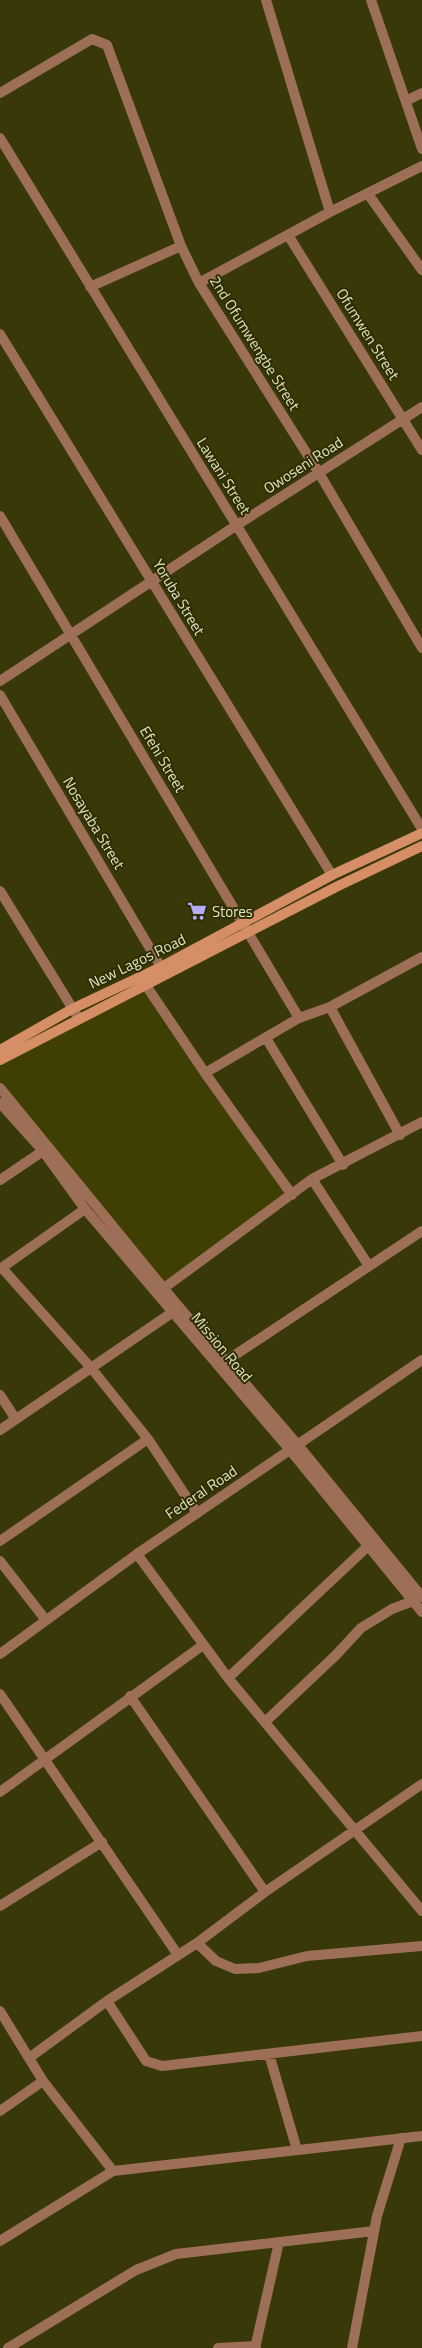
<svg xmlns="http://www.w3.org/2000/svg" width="422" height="2348" viewBox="0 0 422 2348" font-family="'Titillium Web',sans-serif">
	<rect width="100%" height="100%" fill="#383809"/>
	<path fill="#3f3f03" d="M147 979 297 1196 160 1294 0 1095V1056Z"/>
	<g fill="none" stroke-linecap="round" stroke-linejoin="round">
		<path stroke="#9c6f56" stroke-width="10" d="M266 0 330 212
			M371 0 422 149
			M0 93 92 39 107 45 181 246 199 283 319 473 422 648
			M406 101 422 93
			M0 138 422 829
			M368 194 422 270
			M288 235 422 450
			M199 283 330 212 422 166
			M90 287 181 246
			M0 334 332 875
			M0 516 299 1018
			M0 681 237 525 422 407
			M0 695 161 967
			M0 891 79 1019
			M141 978 205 1073 292 1195
			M330 1007 400 1135
			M266 1038 343 1165
			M205 1073 299 1018 330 1007 422 957
			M312 1179 369 1266
			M0 1180 43 1151
			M2 1268 92 1369 148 1439 197 1513
			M0 1269 85 1209
			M164 1288 312 1179 422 1122
			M226 1361 422 1231
			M0 1395 15 1418
			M0 1430 173 1312
			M0 1541 148 1439
			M137 1554 228 1678 422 1911
			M0 1561 45 1619
			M228 1678 368 1546
			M0 1694 178 1955
			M130 1696 265 1892
			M265 1722 336 1655 361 1628 392 1609 413 1601
			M0 1792 203 1645
			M0 1906 102 1842
			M197 1943 216 1961 235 1969 259 1968 307 1956 422 1946
			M107 2001 146 2061 162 2066 422 2036
			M0 2011 43 2081 113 2171
			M269 2054 297 2150
			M29 2058 107 2001 197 1943 265 1892 422 1784
			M0 2111 43 2081
			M8 2348 136 2270 176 2254 374 2231
			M218 2348 256 2346
			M255 2348 279 2242
			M352 2348 377 2216 401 2138"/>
		<path stroke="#9c6f56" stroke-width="10" d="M0 1088 174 1301 298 1445 422 1597
			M0 1103 43 1151 85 1209 290 1450 422 1612
			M0 1654 137 1554 422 1360
			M0 2241 113 2171 422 2136"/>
		<path stroke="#d58e65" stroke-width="10" d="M0 1050 72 1009 161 967 332 875 422 833
			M0 1060 338 886 422 846"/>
	</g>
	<defs>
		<g id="supermarket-bare" transform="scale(1.5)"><path d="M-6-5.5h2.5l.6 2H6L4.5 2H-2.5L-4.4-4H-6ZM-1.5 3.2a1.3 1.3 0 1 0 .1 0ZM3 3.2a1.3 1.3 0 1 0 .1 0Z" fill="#b6acf8" stroke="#2e2e00" stroke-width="2.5" paint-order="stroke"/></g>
	</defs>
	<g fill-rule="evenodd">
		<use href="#supermarket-bare" x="197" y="911"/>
	</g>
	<g text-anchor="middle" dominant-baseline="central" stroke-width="4" stroke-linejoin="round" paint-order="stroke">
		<g font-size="15" fill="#e1e3ca" stroke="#2e2e00">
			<text transform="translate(368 334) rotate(58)">Ofumwen Street</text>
			<text transform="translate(255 343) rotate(58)">2nd Ofumwengbe Street</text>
			<text transform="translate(303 465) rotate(-33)">Owoseni Road</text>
			<text transform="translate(224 476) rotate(58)">Lawani Street</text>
			<text transform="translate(179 597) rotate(59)">Yoruba Street</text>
			<text transform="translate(163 759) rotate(59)">Efehi Street</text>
			<text transform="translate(94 823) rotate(59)">Nosayaba Street</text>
			<text transform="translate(137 961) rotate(-26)">New Lagos Road</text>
			<text transform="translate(222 1347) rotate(50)">Mission Road</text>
			<text transform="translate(201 1492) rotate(-34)">Federal Road</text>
		</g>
		<g font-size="15" fill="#e1e3ca" stroke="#2e2e00" text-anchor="start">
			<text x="212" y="911">Stores</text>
		</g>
	</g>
</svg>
